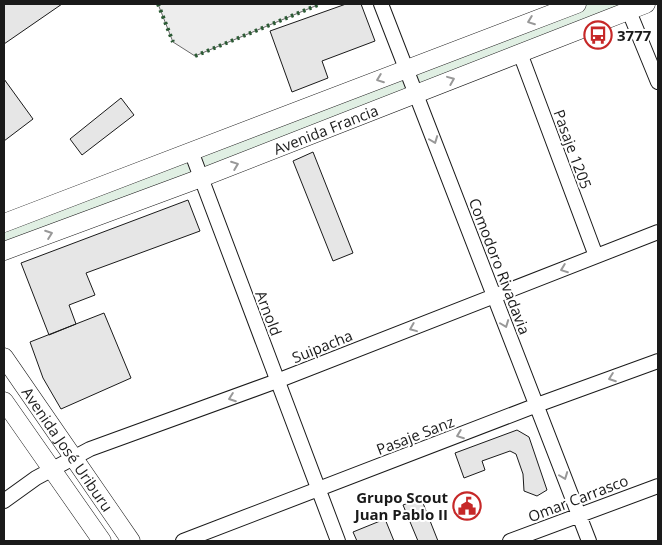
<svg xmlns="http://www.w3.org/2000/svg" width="662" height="545" viewBox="0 0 662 545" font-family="'Open Sans',sans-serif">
	<rect width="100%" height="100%" fill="#fff"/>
	<path fill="#e0efe3" stroke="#6a6a6a" d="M577 4H645L4 251V223Z"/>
	<path fill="#ededed" stroke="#6a6a6a" d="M158 4H320L195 56 173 42Z"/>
	<path fill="#e6e6e6" stroke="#1a1a1a" d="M4 4H62L4 44Z
		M346 4H361L375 41 322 61 328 78 292 92 270 31Z
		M4 79 33 119 4 141Z
		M121 98 134 115 82 155 70 139Z
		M313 152 353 253 333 261 293 161Z
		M188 200 200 231 86 273 95 295 69 305 76 324 49 335 21 263Z
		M104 313 131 378 61 409 43 378 30 342Z
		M517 430 529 437 547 490 537 496 524 491 523 474 516 454 510 451 482 461 485 470 464 478 455 453Z
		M421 498 438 541H418L403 505Z
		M385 519 394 541H357L353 532Z"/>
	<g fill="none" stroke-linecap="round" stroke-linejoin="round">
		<g stroke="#1a1a1a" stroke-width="16">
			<path id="minor" d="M381 4 589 541
				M626 4 658 82
				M520 53 596 256
				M191 151 338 541
				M4 501 36 478 90 449 277 381 658 232
				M183 541 537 405 658 361
				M510 541 658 486"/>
		</g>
		<g stroke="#1a1a1a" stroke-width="19">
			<g id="major">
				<path d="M4 223 577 4"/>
				<path id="s1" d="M4 251 201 178 646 4"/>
				<path id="s2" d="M4 357 131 541"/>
				<path d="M4 401 102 541"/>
			</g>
		</g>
		<use href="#minor" stroke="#fff" stroke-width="14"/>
		<use href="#major" stroke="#fff" stroke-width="18"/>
		<path stroke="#2b5a34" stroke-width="4" stroke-dasharray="2.5 4" stroke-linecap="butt" d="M158 4 173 42
			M195 56 320 4"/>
	</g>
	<defs><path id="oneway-chevron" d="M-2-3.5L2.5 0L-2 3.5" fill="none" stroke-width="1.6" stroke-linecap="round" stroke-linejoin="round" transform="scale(1.25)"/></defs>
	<g stroke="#989898">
		<use href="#oneway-chevron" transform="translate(531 21) rotate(159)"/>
		<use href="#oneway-chevron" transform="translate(380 79) rotate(159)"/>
		<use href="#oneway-chevron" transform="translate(451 80) rotate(-22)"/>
		<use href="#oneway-chevron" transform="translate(434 140) rotate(69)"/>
		<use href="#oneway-chevron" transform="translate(235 165) rotate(-21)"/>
		<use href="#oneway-chevron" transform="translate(49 234) rotate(-20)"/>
		<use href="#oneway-chevron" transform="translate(564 269) rotate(159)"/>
		<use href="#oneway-chevron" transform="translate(505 324) rotate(69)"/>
		<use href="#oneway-chevron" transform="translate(413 328) rotate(158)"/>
		<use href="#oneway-chevron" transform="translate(612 378) rotate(160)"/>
		<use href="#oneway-chevron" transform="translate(232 398) rotate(160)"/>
		<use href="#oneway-chevron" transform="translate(460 435) rotate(159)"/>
		<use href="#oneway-chevron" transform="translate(564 476) rotate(69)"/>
	</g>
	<defs>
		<g id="bus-ring" transform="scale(1.4375)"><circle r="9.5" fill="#fff" stroke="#c62828" stroke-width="1.5"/><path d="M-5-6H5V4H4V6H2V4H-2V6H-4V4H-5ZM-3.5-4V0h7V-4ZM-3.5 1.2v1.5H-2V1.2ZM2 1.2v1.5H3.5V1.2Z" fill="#c62828"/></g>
		<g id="civic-ring" transform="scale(1.4375)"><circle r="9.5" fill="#fff" stroke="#c62828" stroke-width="1.5"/><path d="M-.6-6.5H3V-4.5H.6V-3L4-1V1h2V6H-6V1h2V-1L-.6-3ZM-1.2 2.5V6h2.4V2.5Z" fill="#c62828"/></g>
	</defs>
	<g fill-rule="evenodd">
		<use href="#bus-ring" x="598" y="35"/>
		<use href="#civic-ring" x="467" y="506"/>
	</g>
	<g text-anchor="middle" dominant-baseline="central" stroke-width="4" stroke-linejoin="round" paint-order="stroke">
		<g font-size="15" font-weight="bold" fill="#1a1a1a" stroke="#fff" text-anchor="start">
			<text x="617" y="35">3777</text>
			<text x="448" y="497" text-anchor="end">Grupo Scout<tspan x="448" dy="17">Juan Pablo II</tspan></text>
		</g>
		<g font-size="15" fill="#1a1a1a" stroke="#fff">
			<text stroke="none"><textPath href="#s1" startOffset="344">Avenida Francia</textPath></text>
			<text transform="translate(573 149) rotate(70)">Pasaje 1205</text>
			<text transform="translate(500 266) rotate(69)">Comodoro Rivadavia</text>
			<text transform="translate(269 313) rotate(69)">Arnold</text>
			<text transform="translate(322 346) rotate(-22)">Suipacha</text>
			<text transform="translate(415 435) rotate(-21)">Pasaje Sanz</text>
			<text stroke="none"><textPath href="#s2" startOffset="112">Avenida José Uriburu</textPath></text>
			<text transform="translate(578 498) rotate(-21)">Omar Carrasco</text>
		</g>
	</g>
	<rect width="662" height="545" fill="none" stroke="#1a1a1a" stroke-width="10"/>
</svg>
